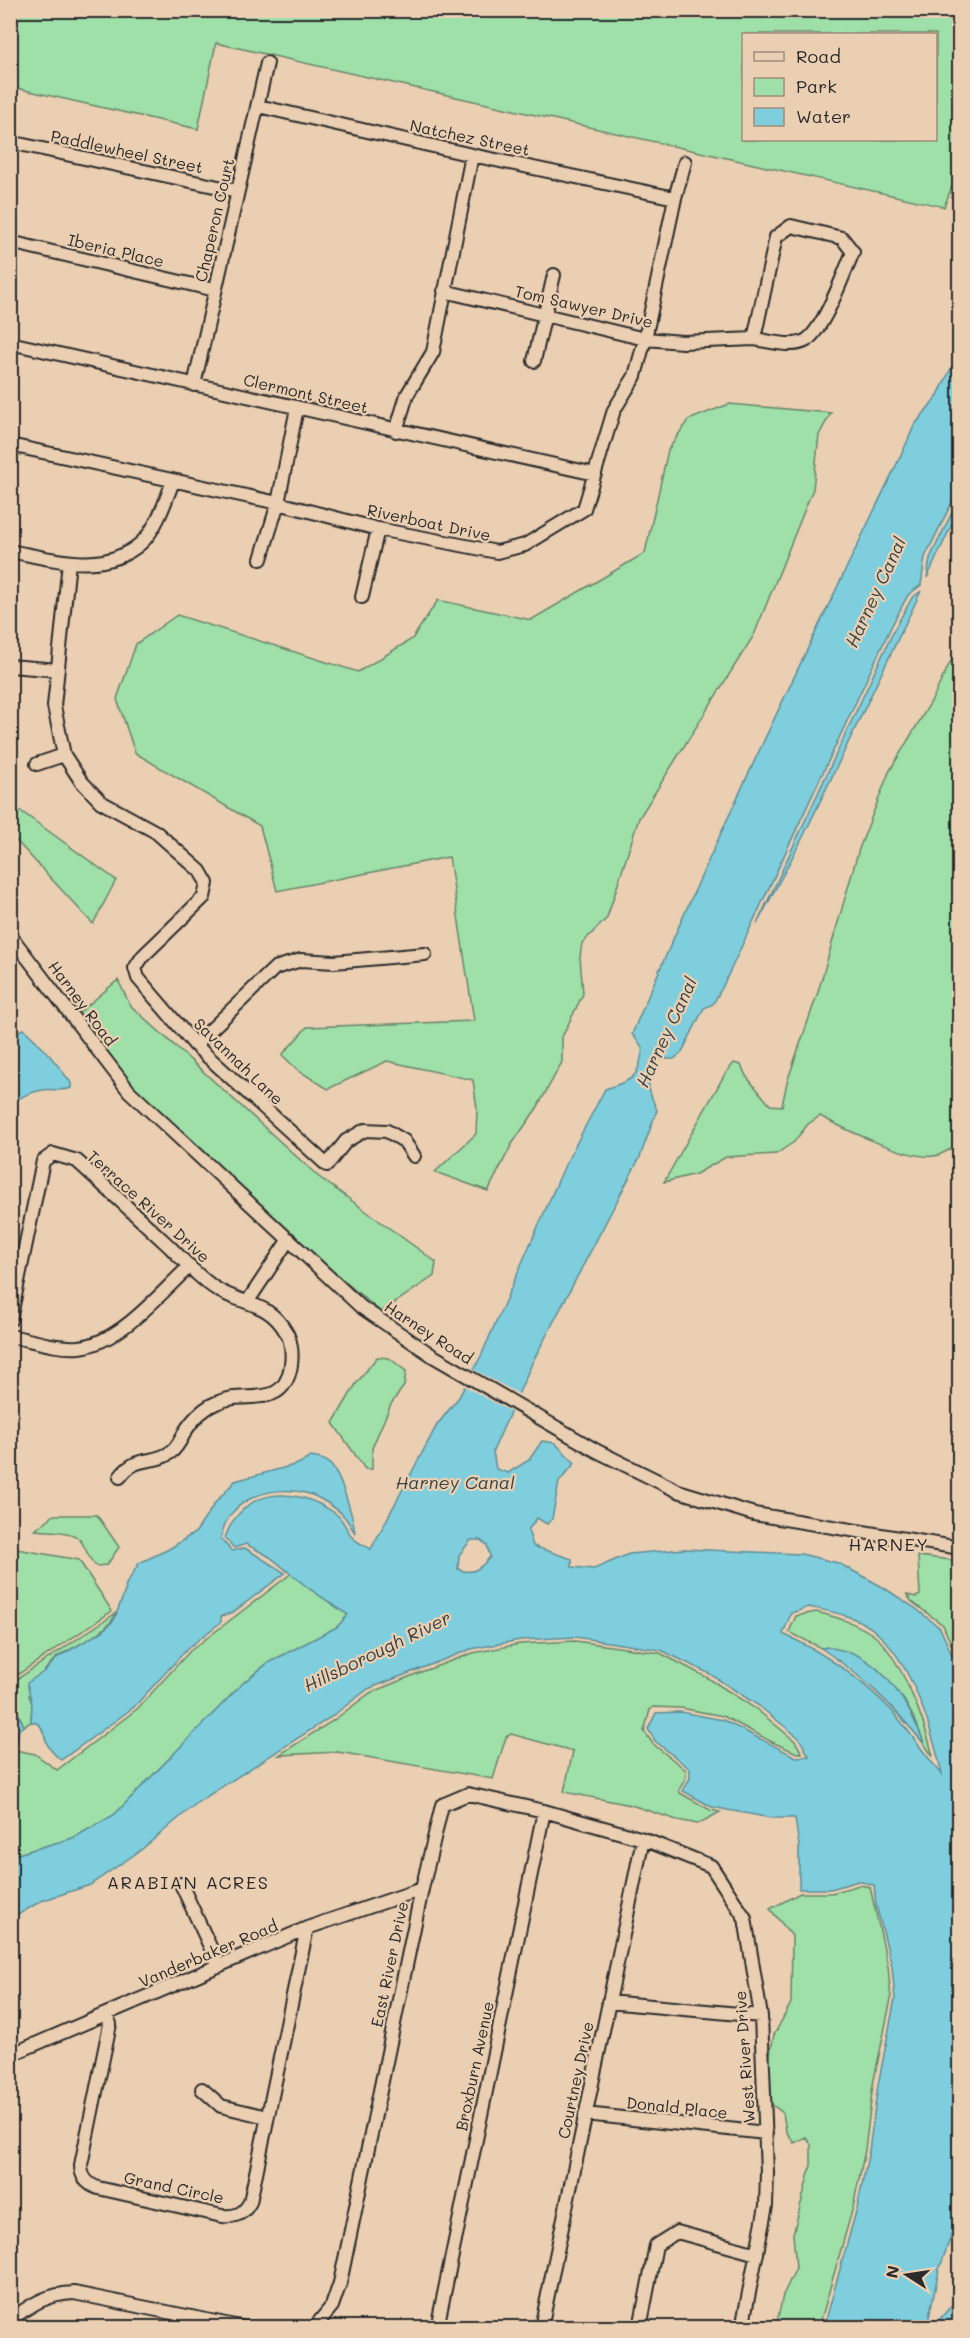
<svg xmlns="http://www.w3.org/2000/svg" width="970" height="2338" viewBox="0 0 970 2338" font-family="Mali,sans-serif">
	<rect width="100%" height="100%" fill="#ebcfb2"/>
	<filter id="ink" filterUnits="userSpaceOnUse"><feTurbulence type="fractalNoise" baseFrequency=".0167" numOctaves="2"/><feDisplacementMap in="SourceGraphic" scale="12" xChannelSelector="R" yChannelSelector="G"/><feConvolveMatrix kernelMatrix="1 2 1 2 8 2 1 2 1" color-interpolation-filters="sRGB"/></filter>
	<g filter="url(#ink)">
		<path fill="#9fdfa8" stroke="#65856a" stroke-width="1.5" fill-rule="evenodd" d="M11 10 959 11V168L944 207 216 43 198 129 11 87ZM744 34H936V140H744Z
			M729 404 831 413 819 435 813 489 754 635 639 818 607 918 582 943 580 957 583 994 562 1037V1062L537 1108 512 1144 488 1191 435 1172 476 1134 477 1109 473 1080 387 1061 328 1089 299 1071 282 1055 307 1027 474 1021 449 857 277 891 260 826 135 753 117 699 136 644 177 615 358 672 412 639 438 600 531 620 645 553 668 450 688 420Z
			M959 644V1143C952 1148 943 1155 934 1156 909 1160 844 1129 820 1116L808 1124 794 1142 776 1154 726 1157 696 1174 664 1182 725 1074 734 1063 741 1065 746 1076 770 1105 782 1106 787 1082 818 992 859 849 889 772 932 700Z
			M11 804 116 880 93 924 11 835Z
			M118 980 130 1005 319 1177 436 1262 434 1276 381 1312 280 1227 144 1103 74 1017Z
			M377 1357 389 1358 406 1371 404 1386 391 1404 372 1448V1469H365L333 1423 356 1384Z
			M54 1515H97L119 1547 107 1565 96 1566C87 1558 86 1545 78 1538 70 1530 46 1532 35 1530Z
			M11 1548 79 1560 112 1611 11 1679Z
			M918 1556 959 1561V1663L943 1625 911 1601 907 1595 916 1597 920 1595Z
			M292 1573 307 1587 348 1615 337 1627 268 1663 243 1683 114 1815 73 1838 11 1856 10 1749 35 1754 57 1770 137 1709 190 1651Z
			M816 1612C836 1617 854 1622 872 1634 900 1653 926 1725 933 1757L925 1745 916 1722 904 1700 879 1671 830 1647 821 1648 789 1632 796 1616Z
			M116 1613C110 1632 74 1646 57 1657 45 1666 37 1683 29 1695L32 1704 31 1722 24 1726 11 1697 10 1684Z
			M575 1641 660 1653 708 1678 756 1709 795 1741 802 1753H797L772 1742 723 1716 681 1708 653 1707 650 1710 644 1731 653 1744 686 1770V1777L679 1790 680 1793 710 1810 720 1812 698 1824 677 1820 631 1805 564 1792 573 1751 511 1734 506 1737 493 1779 338 1752 279 1755 334 1720 370 1693 421 1672 473 1653 520 1644Z
			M859 1885 870 1887 888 1966 891 1999 873 2084 865 2150 853 2207 819 2327H776L783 2295 796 2268 793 2234 811 2165V2144L806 2137 794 2143 786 2131 783 2113 770 2103 768 2063 774 2035 791 2003 792 1936 770 1909 800 1893H832Z"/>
		<path fill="#7fcedd" stroke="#5d8d96" stroke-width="1.5" fill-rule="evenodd" d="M959 352V488L925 557 921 585 908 595 891 627 723 986 713 1004 704 1008 682 1052 674 1059H657C646 1084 646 1086 657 1110L640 1157 533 1361 493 1451 496 1469 508 1473 529 1460 542 1441 555 1443 575 1463 559 1482 552 1519 547 1524 537 1518 528 1530 533 1546 572 1559V1567L594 1569 629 1554 684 1549 801 1554 838 1563 881 1586 915 1608 940 1628 960 1673V2211L939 2270 927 2327H824L857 2208 869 2151 878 2085 895 1999 892 1966 876 1905 874 1885 858 1881 831 1889H799V1846L795 1818H771L712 1807 683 1791 690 1778V1769L655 1741 648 1729 656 1713 681 1712 723 1720 796 1757 809 1756 799 1738 759 1706 710 1674 661 1650 575 1637 520 1640 471 1649 368 1689 331 1717 198 1802 141 1850 90 1885 41 1901 11 1919V1856L73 1838 114 1815 243 1683 268 1663 337 1627 348 1615 307 1587 270 1557 246 1544 234 1548 225 1538C243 1486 296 1485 336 1514 343 1519 346 1529 352 1537 356 1542 365 1546 371 1549L437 1425 459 1397 481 1356 565 1165 605 1089C634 1079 638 1079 643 1048L632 1034C716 836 810 643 904 449L914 426 938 395ZM471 1540H480L487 1545 490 1557C481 1568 472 1576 458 1569L459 1555ZM809 1607C832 1612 859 1616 877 1633 912 1663 932 1731 942 1774 923 1754 909 1729 890 1709 859 1677 823 1652 783 1634L791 1613Z
			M959 498V509L927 578 930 558Z
			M921 591 803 837 757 924 895 628 912 598Z
			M24 1029C41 1045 57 1063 71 1083V1088C62 1092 51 1088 42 1090 30 1092 20 1097 11 1104 10 1078 10 1055 20 1030Z
			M311 1457C315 1458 322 1459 326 1461 340 1469 353 1517 355 1533 351 1527 347 1519 342 1514 335 1507 319 1497 309 1494 274 1483 226 1498 221 1539L232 1551 245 1548 285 1573 232 1613 221 1616V1622L188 1648 134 1707 61 1760C57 1757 53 1753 50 1749 43 1740 45 1721 31 1722L32 1704 27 1683 46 1670 58 1657 103 1631 114 1620 126 1588 125 1586 139 1563 169 1549 196 1532 215 1503 235 1481 298 1464Z
			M830 1647C838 1650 849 1651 857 1655 891 1672 912 1711 925 1745 892 1705 864 1677 821 1648Z
			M10 1697 24 1726 19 1729 16 1746 11 1745Z
			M959 2296V2327H933L957 2299Z"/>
		<path fill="#ebcfb2" d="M471 1368 521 1395 513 1413 462 1385Z"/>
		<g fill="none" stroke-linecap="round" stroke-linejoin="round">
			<g stroke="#2b2b2b" stroke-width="16">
				<path id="minor" d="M258 106 472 155 675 198
					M10 142 237 191
					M791 226 842 238 853 252C844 273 823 332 805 341 791 348 769 341 754 339L776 237Z
					M10 242 215 290
					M444 291 645 339 683 342 754 339
					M10 343 595 474
					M534 361 554 275
					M194 385 267 63
					M396 431 407 395 433 352 472 155
					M10 445 278 503 378 529 497 552 525 545 584 509 614 410 635 376 645 339 675 198 685 162
					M10 551C53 559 104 576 141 543 156 530 166 500 173 481
					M261 559 278 503 297 408
					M69 562 54 706 64 755 81 781 101 802 156 832 200 871 207 883 204 897 143 956 135 968 138 978 195 1045 327 1165 346 1141 365 1130 387 1131 404 1141 414 1156
					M362 597 378 529
					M10 666 58 670
					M37 764 64 755
					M10 935 129 1091 361 1307 433 1356 597 1451 678 1491 754 1514 960 1548
					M195 1045 275 968 301 960 334 962 425 954
					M248 1301 289 1239
					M10 1320 43 1161 53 1154 77 1161C109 1190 140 1219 171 1248 185 1262 201 1280 218 1290 244 1305 269 1302 286 1332 296 1348 293 1385 274 1393 256 1401 237 1393 216 1403 204 1408 194 1418 186 1430 182 1437 178 1447 171 1452 152 1466 138 1453 120 1477
					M10 1336C32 1340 57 1349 79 1347 119 1344 161 1292 190 1266
					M181 1884 219 1966
					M608 2002 761 2016
					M106 2014 110 2024 81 2165C81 2177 87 2184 98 2188L222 2216C236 2217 244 2214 250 2202L307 1928
					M10 2055 307 1928 422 1889
					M202 2089 221 2106 267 2117
					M585 2114 766 2133
					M10 2320C32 2304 47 2294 74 2293L245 2328
					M314 2328 332 2306 340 2283 422 1889 442 1805 468 1794 544 1811 643 1839 711 1866 745 1918 761 2016 767 2173 766 2206 742 2328
					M437 2328 544 1811
					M541 2328 643 1839
					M640 2328 656 2245 677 2232 757 2254"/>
			</g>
			<use href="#minor" stroke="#ebcfb2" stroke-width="12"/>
		</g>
	</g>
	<g text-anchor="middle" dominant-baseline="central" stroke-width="4.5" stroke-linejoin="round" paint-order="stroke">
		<g font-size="16" fill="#2b2b2b" stroke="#ebcfb2">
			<text transform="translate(470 137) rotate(12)">Natchez Street</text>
			<text transform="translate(127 151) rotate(12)">Paddlewheel Street</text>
			<text transform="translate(214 220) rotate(-77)">Chaperon Court</text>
			<text transform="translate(116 250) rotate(13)">Iberia Place</text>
			<text transform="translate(584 306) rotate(13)">Tom Sawyer Drive</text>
			<text transform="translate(306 393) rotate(13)">Clermont Street</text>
			<text transform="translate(429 522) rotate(12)">Riverboat Drive</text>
			<text transform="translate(83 1003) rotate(53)">Harney Road</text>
			<text transform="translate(239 1061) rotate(44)">Savannah Lane</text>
			<text transform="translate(149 1206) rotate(42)">Terrace River Drive</text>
			<text transform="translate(429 1332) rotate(33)">Harney Road</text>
			<text transform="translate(208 1953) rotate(-23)">Vanderbaker Road</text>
			<text transform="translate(389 1964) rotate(-78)">East River Drive</text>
			<text transform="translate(744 2057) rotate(-94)">West River Drive</text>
			<text transform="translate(474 2066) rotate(-78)">Broxburn Avenue</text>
			<text transform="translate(575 2080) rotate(-78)">Courtney Drive</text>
			<text transform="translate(677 2107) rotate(6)">Donald Place</text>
			<text transform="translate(174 2187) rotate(12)">Grand Circle</text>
		</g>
		<g font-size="18" font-style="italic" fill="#384346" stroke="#ebcfb2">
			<text transform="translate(875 592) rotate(-65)">Harney Canal</text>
			<text transform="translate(666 1032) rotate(-65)">Harney Canal</text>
			<text x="455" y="1482">Harney Canal</text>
			<text transform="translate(377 1651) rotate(-26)">Hillsborough River</text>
		</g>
		<g font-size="18" letter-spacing="1.5" fill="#2b2b2b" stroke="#ebcfb2">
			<text x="889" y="1544">HARNEY</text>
			<text x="188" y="1882">ARABIAN ACRES</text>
		</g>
	</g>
	<rect width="970" height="2338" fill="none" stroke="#ebcfb2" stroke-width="36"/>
	<rect x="18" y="18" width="934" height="2302" fill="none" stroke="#2b2b2b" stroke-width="2" filter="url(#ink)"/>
	<rect x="742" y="33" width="195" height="108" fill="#ebcfb2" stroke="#9e8d7c" stroke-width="1.5"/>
	<rect x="754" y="52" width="30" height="9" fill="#ebcfb2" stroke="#9e8d7c" stroke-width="1.5"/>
	<text x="796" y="63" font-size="18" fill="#2b2b2b">Road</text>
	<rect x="754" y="78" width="30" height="18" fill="#9fdfa8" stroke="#9e8d7c" stroke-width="1.5"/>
	<text x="796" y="93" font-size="18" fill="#2b2b2b">Park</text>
	<rect x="754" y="108" width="30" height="18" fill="#7fcedd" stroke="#9e8d7c" stroke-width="1.5"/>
	<text x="796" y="123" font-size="18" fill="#2b2b2b">Water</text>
	<g transform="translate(907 2275) rotate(282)" stroke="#ebcfb2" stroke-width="4.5" paint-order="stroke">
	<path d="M0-4.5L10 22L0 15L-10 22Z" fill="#2b2b2b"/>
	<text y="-9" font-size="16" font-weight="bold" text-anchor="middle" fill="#2b2b2b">N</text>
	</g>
</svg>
